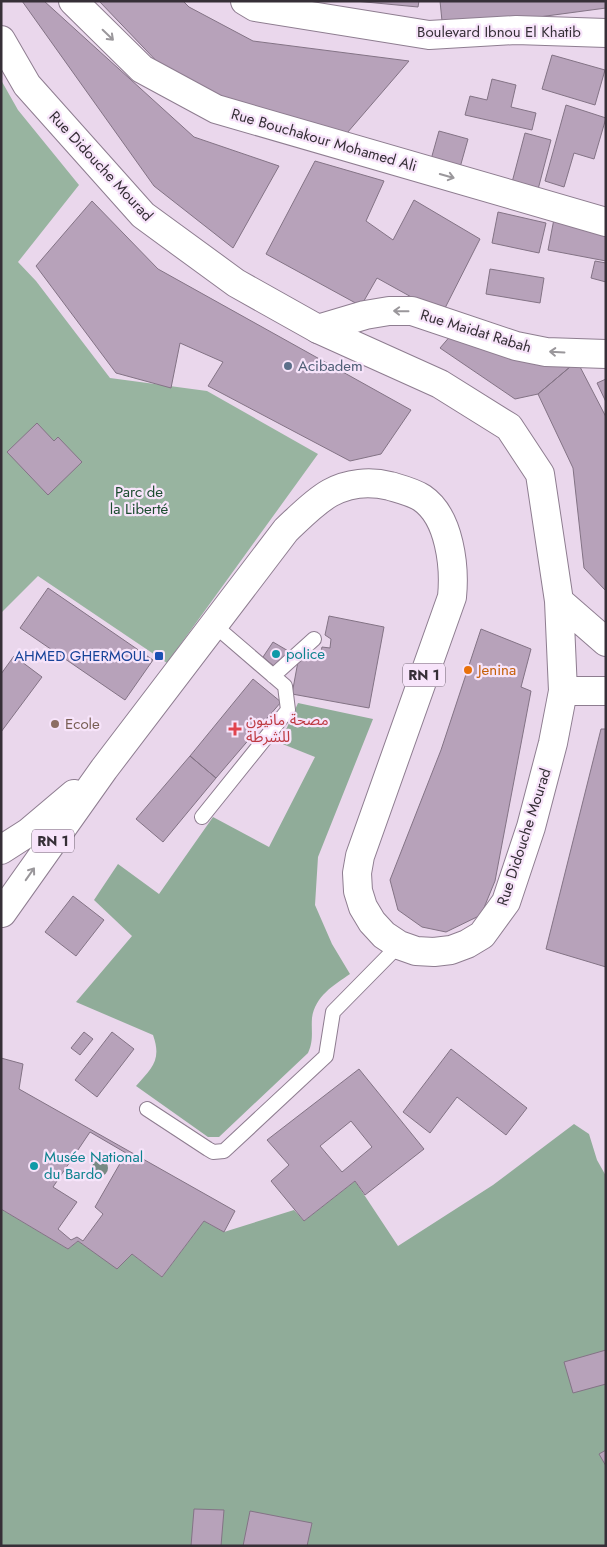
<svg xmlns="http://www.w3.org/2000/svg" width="607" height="1547" viewBox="0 0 607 1547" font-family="Jost,'Noto Sans Arabic',sans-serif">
	<rect width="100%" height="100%" fill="#ead7ec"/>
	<path fill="#98b4a0" d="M1 80 18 110 79 185 18 262 36 281 110 378 207 391 318 454 167 663 38 576 1 613Z"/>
	<path fill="#90ac99" d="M298 703 373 719 318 857 315 905 332 944 350 974C334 985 315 996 312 1018 311 1031 314 1040 308 1053L219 1137H208L136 1086C152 1068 162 1060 153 1035L76 1002 132 936 94 900 118 864 159 894 213 817 269 847 315 757 280 743Z
		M574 1124 589 1134 597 1160 606 1176V1546H1V1209L68 1249 78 1241 117 1268 132 1254 162 1277 204 1221 224 1232 294 1210 304 1221 355 1181 398 1246 493 1185Z"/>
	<path fill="#b7a2ba" stroke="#837385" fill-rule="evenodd" d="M22 1H44L194 137 279 166 233 248 154 186Z
		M99 1H183L189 7 253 41 409 61 347 133 246 107 166 71Z
		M355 1H419L418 7Z
		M440 1H606V8L494 23 442 21Z
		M552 55 605 70 595 105 542 89Z
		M492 79 516 85 511 107 536 113 532 130 465 115 470 96 487 100Z
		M566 105 606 118 594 159 574 153 564 187 545 181Z
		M439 131 468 139 459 171 430 163Z
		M525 133 551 140 536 197 510 190Z
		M315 161 384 181 366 221 393 240 414 200 480 239 442 314 377 278 361 306 266 254Z
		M92 201 158 269 411 410 381 454 350 461 208 386 223 362 180 343 171 388 116 373 36 266Z
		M498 212 546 223 539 253 492 243Z
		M554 219 606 229V261L548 250Z
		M595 261 606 263V282L591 278Z
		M490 269 544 278 540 303 486 294Z
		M452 334 577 361 538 394 515 399 440 348Z
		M577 361 606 417V591L584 568 573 468 538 394Z
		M606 379V402L597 383Z
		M37 423 54 441 58 437 82 462 48 495 7 452Z
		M48 588 153 660 125 700 20 628Z
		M329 616 384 627 369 708 292 694 299 656 319 660 322 647 330 648 331 639 325 635Z
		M481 629 531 649 521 687 531 691 495 881 481 915 446 932 422 927 398 910 390 880 441 750Z
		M273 642 290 652 275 667 263 657Z
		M14 656 42 677 1 732V674Z
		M253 679 281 702 216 778 190 756Z
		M601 729H606V967L546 949Z
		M190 756 216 778 163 842 136 819Z
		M73 896 104 920 76 956 45 932Z
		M84 1032 93 1039 80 1055 71 1048Z
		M112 1032 134 1049 97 1097 75 1080Z
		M451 1049 527 1108 506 1135 457 1097 430 1133 403 1112Z
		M1 1058 23 1064 19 1089 235 1211 224 1232 204 1221 162 1277 132 1254 117 1269 78 1241 68 1249 1 1209ZM90 1132 126 1153 95 1207 103 1214 83 1241 77 1237 71 1240 58 1229 77 1202 53 1187Z
		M359 1069 424 1149 365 1195 355 1181 304 1221 271 1181 289 1165 267 1140ZM351 1121 372 1147 342 1172 320 1146Z
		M606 1350V1384L573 1393 564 1362Z
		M606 1450V1466L599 1454Z
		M194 1509 224 1510 221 1546H191Z
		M250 1511 312 1523 307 1546H243Z"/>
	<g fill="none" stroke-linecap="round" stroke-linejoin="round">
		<g stroke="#8e7d90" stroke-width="16">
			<path id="service" d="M273 676 314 639
				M202 817 288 710 285 686 214 625
				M147 1109 208 1149 213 1152 224 1151 326 1056 333 1012 399 945"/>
		</g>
		<g stroke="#8e7d90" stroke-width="30">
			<path id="minor" d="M73 1 142 69 216 109 606 222
				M245 1 255 7 429 35 516 30 606 33
				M318 329 365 315 389 311H412L516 346 546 352 606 354"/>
		</g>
		<g stroke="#8e7d90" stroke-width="30">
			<path id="secondary" d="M563 691H606"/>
		</g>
		<g stroke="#8e7d90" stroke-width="30">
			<path id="primary" d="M1 40 27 85 143 215 236 283 318 329 440 384 509 427 540 474 559 601 563 691 553 743 531 827 506 902 482 935 467 944 451 950 434 952 416 951 399 945 384 935 372 922 363 907 358 891 357 873 360 856 452 597C455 567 450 517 422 498 413 492 400 489 390 486 370 481 348 483 330 493 314 502 300 517 286 530L104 769 2 913
				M559 601 606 642
				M1 850 29 832 74 794"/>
		</g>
		<use href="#service" stroke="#fff" stroke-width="14"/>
		<use href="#minor" stroke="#fff" stroke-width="28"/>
		<use href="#secondary" stroke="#fff" stroke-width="28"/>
		<use href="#primary" stroke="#fff" stroke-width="28"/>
	</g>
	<circle fill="#788a84" cx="100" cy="1168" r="8"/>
	<defs><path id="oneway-shaft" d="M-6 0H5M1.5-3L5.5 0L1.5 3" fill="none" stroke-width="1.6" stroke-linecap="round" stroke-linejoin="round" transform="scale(1.25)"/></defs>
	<g stroke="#9a979b">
		<use href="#oneway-shaft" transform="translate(108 35) rotate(44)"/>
		<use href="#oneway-shaft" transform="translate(447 176) rotate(16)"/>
		<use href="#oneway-shaft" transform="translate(401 311) rotate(-179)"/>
		<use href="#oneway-shaft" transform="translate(557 352) rotate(-177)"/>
		<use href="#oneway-shaft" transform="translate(30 874) rotate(-55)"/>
	</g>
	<circle fill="#5c6f8a" stroke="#f7e4fa" stroke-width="2" cx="288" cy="366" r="5"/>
	<g fill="#0f9aa8" stroke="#f7e4fa" stroke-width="2">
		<circle cx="276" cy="654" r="5"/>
		<circle cx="34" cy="1166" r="5"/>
	</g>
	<rect fill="#1a4fb4" stroke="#f7e4fa" stroke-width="2" x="154" y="651" width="10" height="10" rx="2.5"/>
	<circle fill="#e8710a" stroke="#f7e4fa" stroke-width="2" cx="468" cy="670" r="5"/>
	<circle fill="#8d6e63" stroke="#f7e4fa" stroke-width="2" cx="55" cy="724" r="5"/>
	<path fill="#e0444e" stroke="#f7e4fa" stroke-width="2" d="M232.5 721.5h5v5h5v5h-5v5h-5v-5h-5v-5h5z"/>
	<g text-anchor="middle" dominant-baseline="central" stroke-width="4.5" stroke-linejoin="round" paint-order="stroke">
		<g fill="#f7e4fa" stroke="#706572" stroke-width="1">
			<rect x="403" y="663.5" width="42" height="23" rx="4"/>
			<rect x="32" y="829.5" width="42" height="23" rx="4"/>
		</g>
		<g font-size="14" font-weight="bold" fill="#362f37">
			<text x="424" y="675">RN 1</text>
			<text x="53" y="841">RN 1</text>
		</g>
		<g font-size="15" fill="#362f37" stroke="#f7e4fa">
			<text x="499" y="32">Boulevard Ibnou El Khatib</text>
			<text transform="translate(324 140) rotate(16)">Rue Bouchakour Mohamed Ali</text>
			<text transform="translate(101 166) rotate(47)">Rue Didouche Mourad</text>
			<text transform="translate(476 331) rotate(17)">Rue Maidat Rabah</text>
			<text transform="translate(524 837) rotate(-72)">Rue Didouche Mourad</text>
		</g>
		<g font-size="15" fill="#4e5e75" stroke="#f7e4fa" text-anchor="start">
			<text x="298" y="366">Acibadem</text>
		</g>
		<g font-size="15" fill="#1a4b2e" stroke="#f7e4fa">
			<text x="139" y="492">Parc de<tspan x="139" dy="17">la Liberté</tspan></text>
		</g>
		<g font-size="15" fill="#0d838f" stroke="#f7e4fa" text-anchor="start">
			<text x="286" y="654">police</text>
			<text x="44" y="1157">Musée National<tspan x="44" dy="17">du Bardo</tspan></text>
		</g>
		<g font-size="15" fill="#164399" stroke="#f7e4fa" text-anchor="end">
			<text x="149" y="656">AHMED GHERMOUL</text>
		</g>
		<g font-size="15" fill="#c56008" stroke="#f7e4fa" text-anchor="start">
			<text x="478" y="670">Jenina</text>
		</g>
		<g font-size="15" fill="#be3a42" stroke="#f7e4fa" text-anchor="start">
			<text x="246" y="720">مصحة مانيون<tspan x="246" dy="17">للشرطة</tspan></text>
		</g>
		<g font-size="15" fill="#785e54" stroke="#f7e4fa" text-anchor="start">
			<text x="65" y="724">Ecole</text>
		</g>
	</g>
	<rect width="607" height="1547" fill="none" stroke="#362f37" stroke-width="5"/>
</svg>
